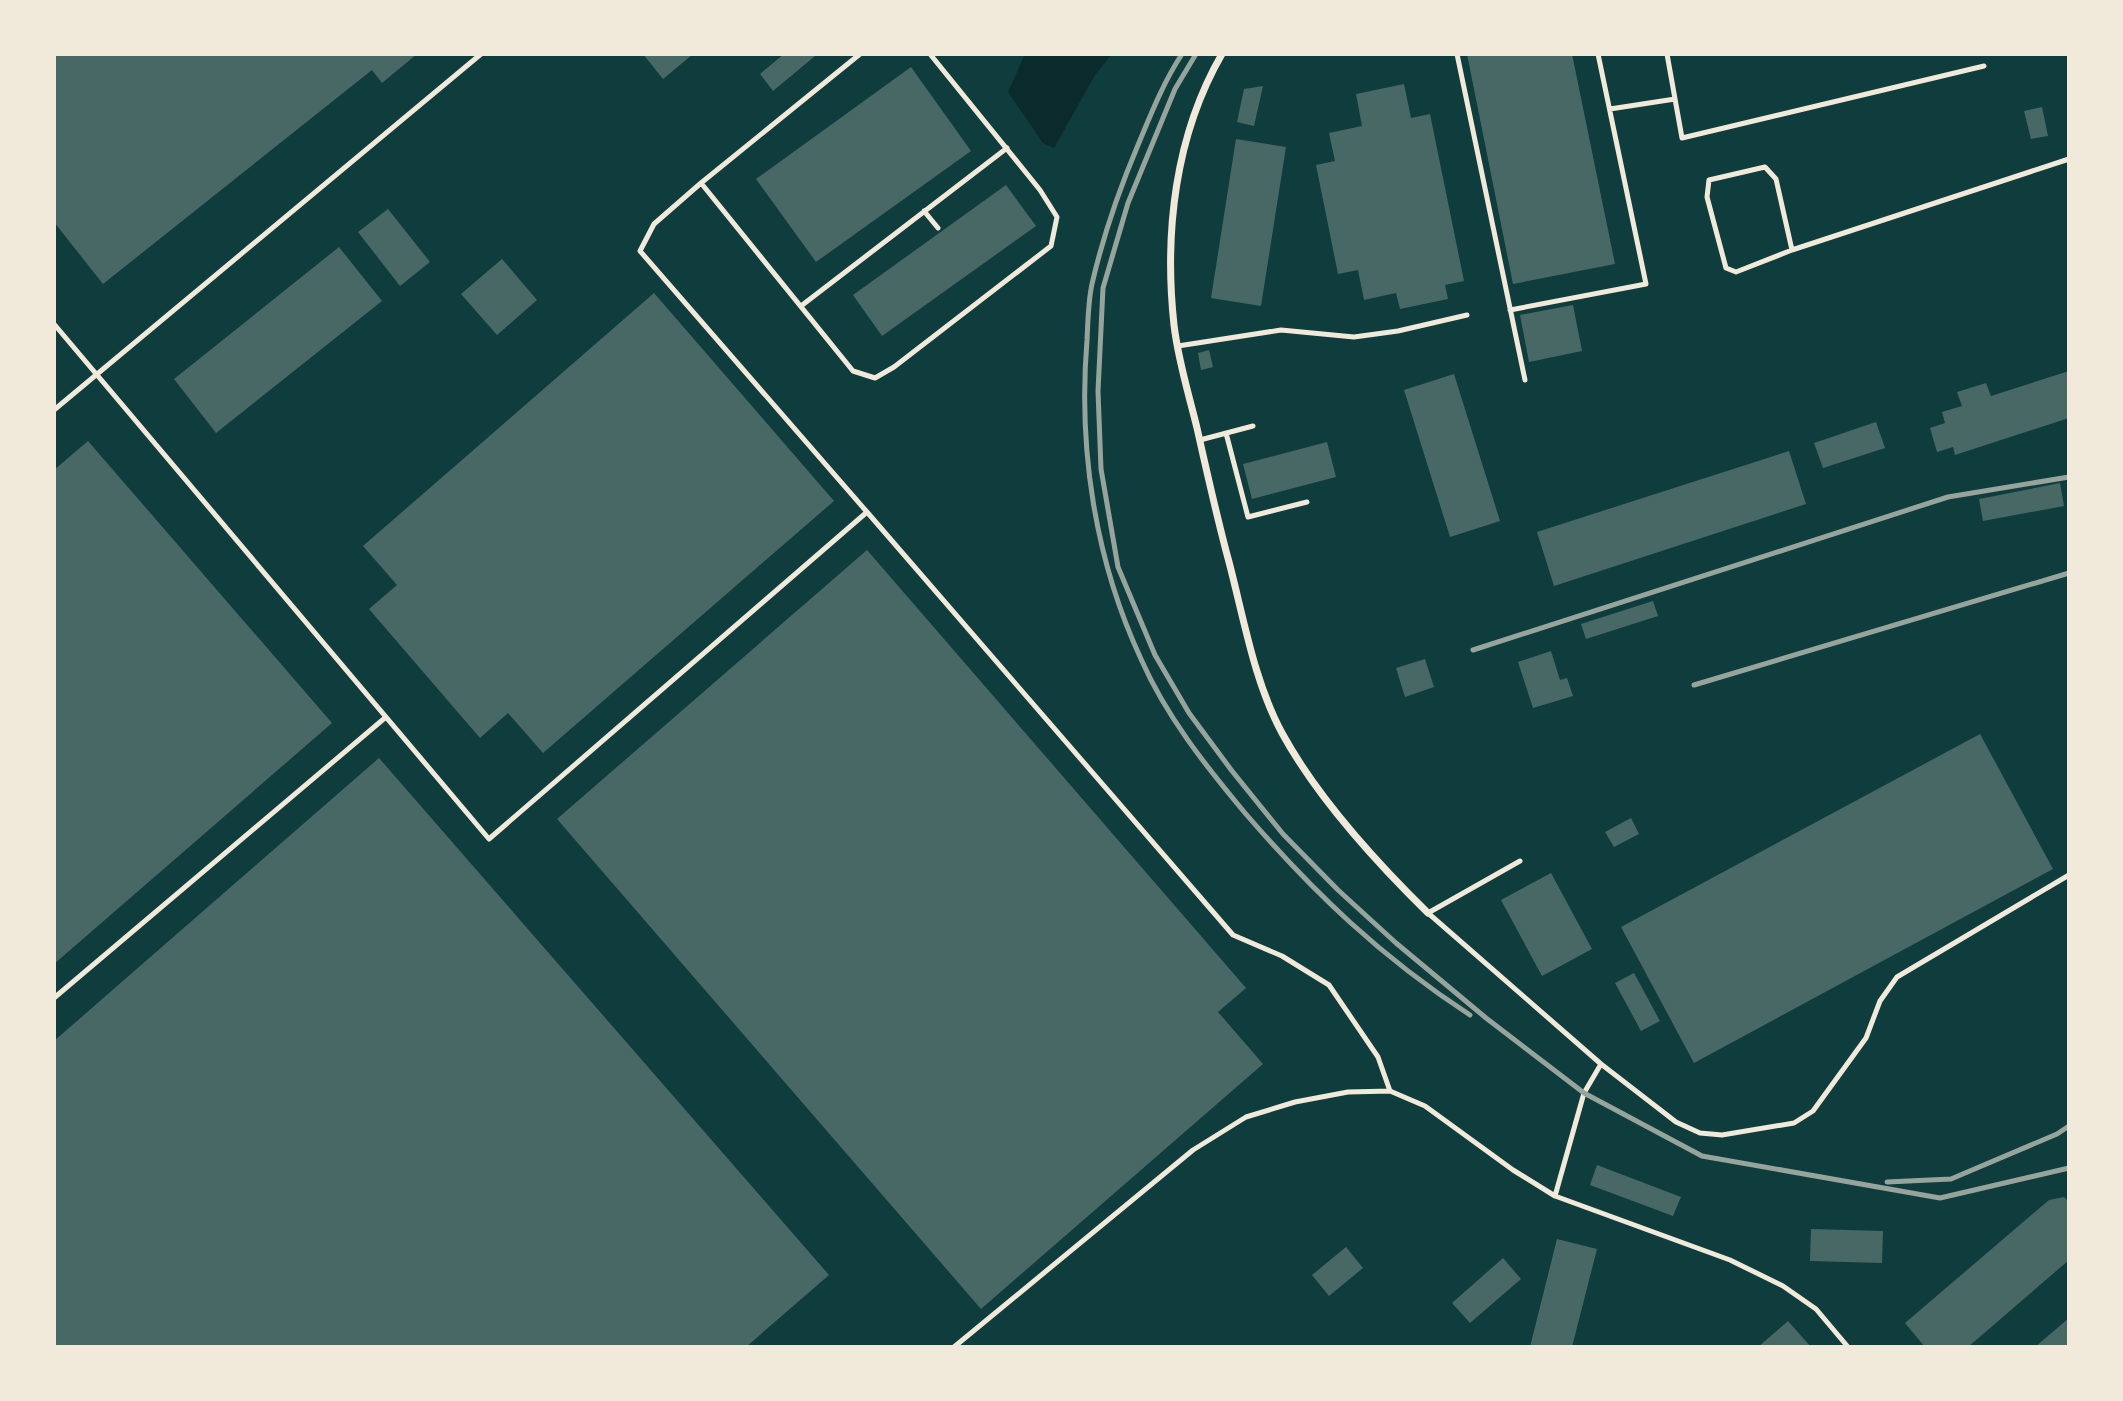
<svg xmlns="http://www.w3.org/2000/svg" width="2123" height="1401" viewBox="0 0 2123 1401" font-family="Lato,sans-serif">
	<rect width="100%" height="100%" fill="#0f3d3e"/>
	<path fill="#0a2a2b" d="M1025 54H1112L1095 75 1054 148 1043 143 1008 92Z"/>
	<path fill="#486865" d="M54 54H417L382 83 372 70 103 284 54 222Z
		M643 54H693L663 79Z
		M784 54H813L815 56 773 91 760 74Z
		M1467 54H1572L1615 264 1513 284Z
		M911 67 971 151 816 262 756 179Z
		M1404 84 1411 118 1430 114 1464 281 1445 285 1448 299 1400 309 1396 293 1364 300 1358 270 1338 274 1316 165 1335 161 1329 133 1362 126 1356 94Z
		M1263 86 1254 126 1237 122 1244 89Z
		M2042 107 2048 136 2031 139 2024 111Z
		M1236 139 1286 147 1261 306 1211 298Z
		M1006 185 1036 226 882 336 853 295Z
		M388 209 430 262 400 286 358 232Z
		M339 247 382 301 216 433 174 379Z
		M502 259 537 300 497 335 461 294Z
		M654 293 834 501 543 753 508 713 480 738 369 609 397 585 363 546Z
		M1573 305 1582 351 1529 362 1520 315Z
		M1209 350 1213 367 1201 370 1198 353Z
		M2069 371V418L1955 455 1953 447 1937 452 1930 428 1945 423 1942 412 1962 406 1957 392 1986 383 1991 396Z
		M1454 374 1500 521 1450 537 1404 390Z
		M1876 422 1885 448 1823 468 1814 443Z
		M88 441 332 723 54 964V470Z
		M1327 442 1336 477 1252 499 1243 464Z
		M1789 451 1806 504 1554 586 1537 532Z
		M2060 483 2064 506 1983 521 1979 499Z
		M867 550 1246 988 1218 1012 1263 1064 981 1309 557 819Z
		M1653 601 1658 616 1586 639 1581 624Z
		M1551 651 1560 680 1567 678 1573 696 1533 708 1518 662Z
		M1425 659 1434 687 1405 697 1396 668Z
		M1980 734 2053 869 1694 1063 1621 927Z
		M379 758 829 1275 746 1347H54V1041Z
		M1631 818 1639 834 1614 847 1605 832Z
		M1551 873 1592 949 1542 976 1501 900Z
		M1634 973 1660 1021 1641 1031 1615 983Z
		M1597 1165 1681 1197 1673 1216 1590 1185Z
		M2064 1197 2069 1202V1260L1968 1347H1925L1905 1323 2049 1200Z
		M1811 1229 1883 1231 1882 1263 1810 1261Z
		M1557 1239 1597 1249 1572 1347H1530Z
		M1346 1247 1363 1268 1329 1296 1312 1275Z
		M1503 1258 1521 1279 1470 1323 1452 1303Z
		M2069 1318V1347H2035Z
		M1788 1321 1811 1347H1758Z"/>
	<g fill="none" stroke-linecap="round" stroke-linejoin="round">
		<path stroke="#f1e9da" stroke-width="5" d="M860 54 701 183 853 371 875 378 894 367 1051 246 1057 217 1040 190 930 54
			M1457 54 1525 380
			M1667 54 1682 138 1984 66
			M1610 109 1675 99
			M701 183 654 224 640 251 867 512
			M924 211 938 228
			M1792 250 1776 179 1765 167 1709 180 1707 197 1726 268 1736 272 1792 250 2069 159
			M801 306 1007 148
			M1510 310 1646 284 1598 54
			M54 324 489 839 867 512 1233 935 1282 956 1329 985 1378 1057 1390 1091
			M1178 346 1281 330 1354 337 1398 331 1467 315
			M54 410 481 54
			M1226 433 1248 517 1307 502
			M1200 440 1253 426
			M1520 861 1428 913 1601 1064 1676 1122 1700 1133 1722 1135 1794 1123 1813 1111 1866 1038 1880 1001 1897 977 2069 875
			M54 998 386 717
			M1555 1196 1584 1093 1601 1064
			M954 1347 1193 1150 1246 1117 1295 1102 1348 1092 1390 1091 1425 1106 1513 1170 1555 1196 1730 1260 1783 1286 1816 1309 1848 1347"/>
		<path stroke="#f1e9da" stroke-width="7" d="M1222 54C1175 135 1164 233 1174 325 1178 360 1189 395 1197 428 1207 473 1217 518 1229 562 1244 619 1254 681 1282 733 1318 799 1375 861 1428 913"/>
		<path stroke="#97a49c" stroke-width="5" d="M1182 54C1163 83 1151 114 1138 145 1119 190 1103 236 1092 284 1088 302 1088 322 1087 340 1078 449 1095 560 1141 659 1166 716 1205 765 1245 813 1314 893 1381 957 1470 1015
			M1196 54 1175 89 1128 203 1103 288 1098 391 1101 469 1118 567 1155 655 1189 713 1232 771 1283 834 1338 890 1396 943 1486 1018 1584 1093 1702 1156 1940 1198 2069 1168
			M1473 650 1948 497 2069 477
			M1694 685 2069 573
			M1887 1182 1951 1179 2057 1134 2069 1126"/>
	</g>
	<rect width="2123" height="1401" fill="none" stroke="#f1e9da" stroke-width="112"/>
</svg>
